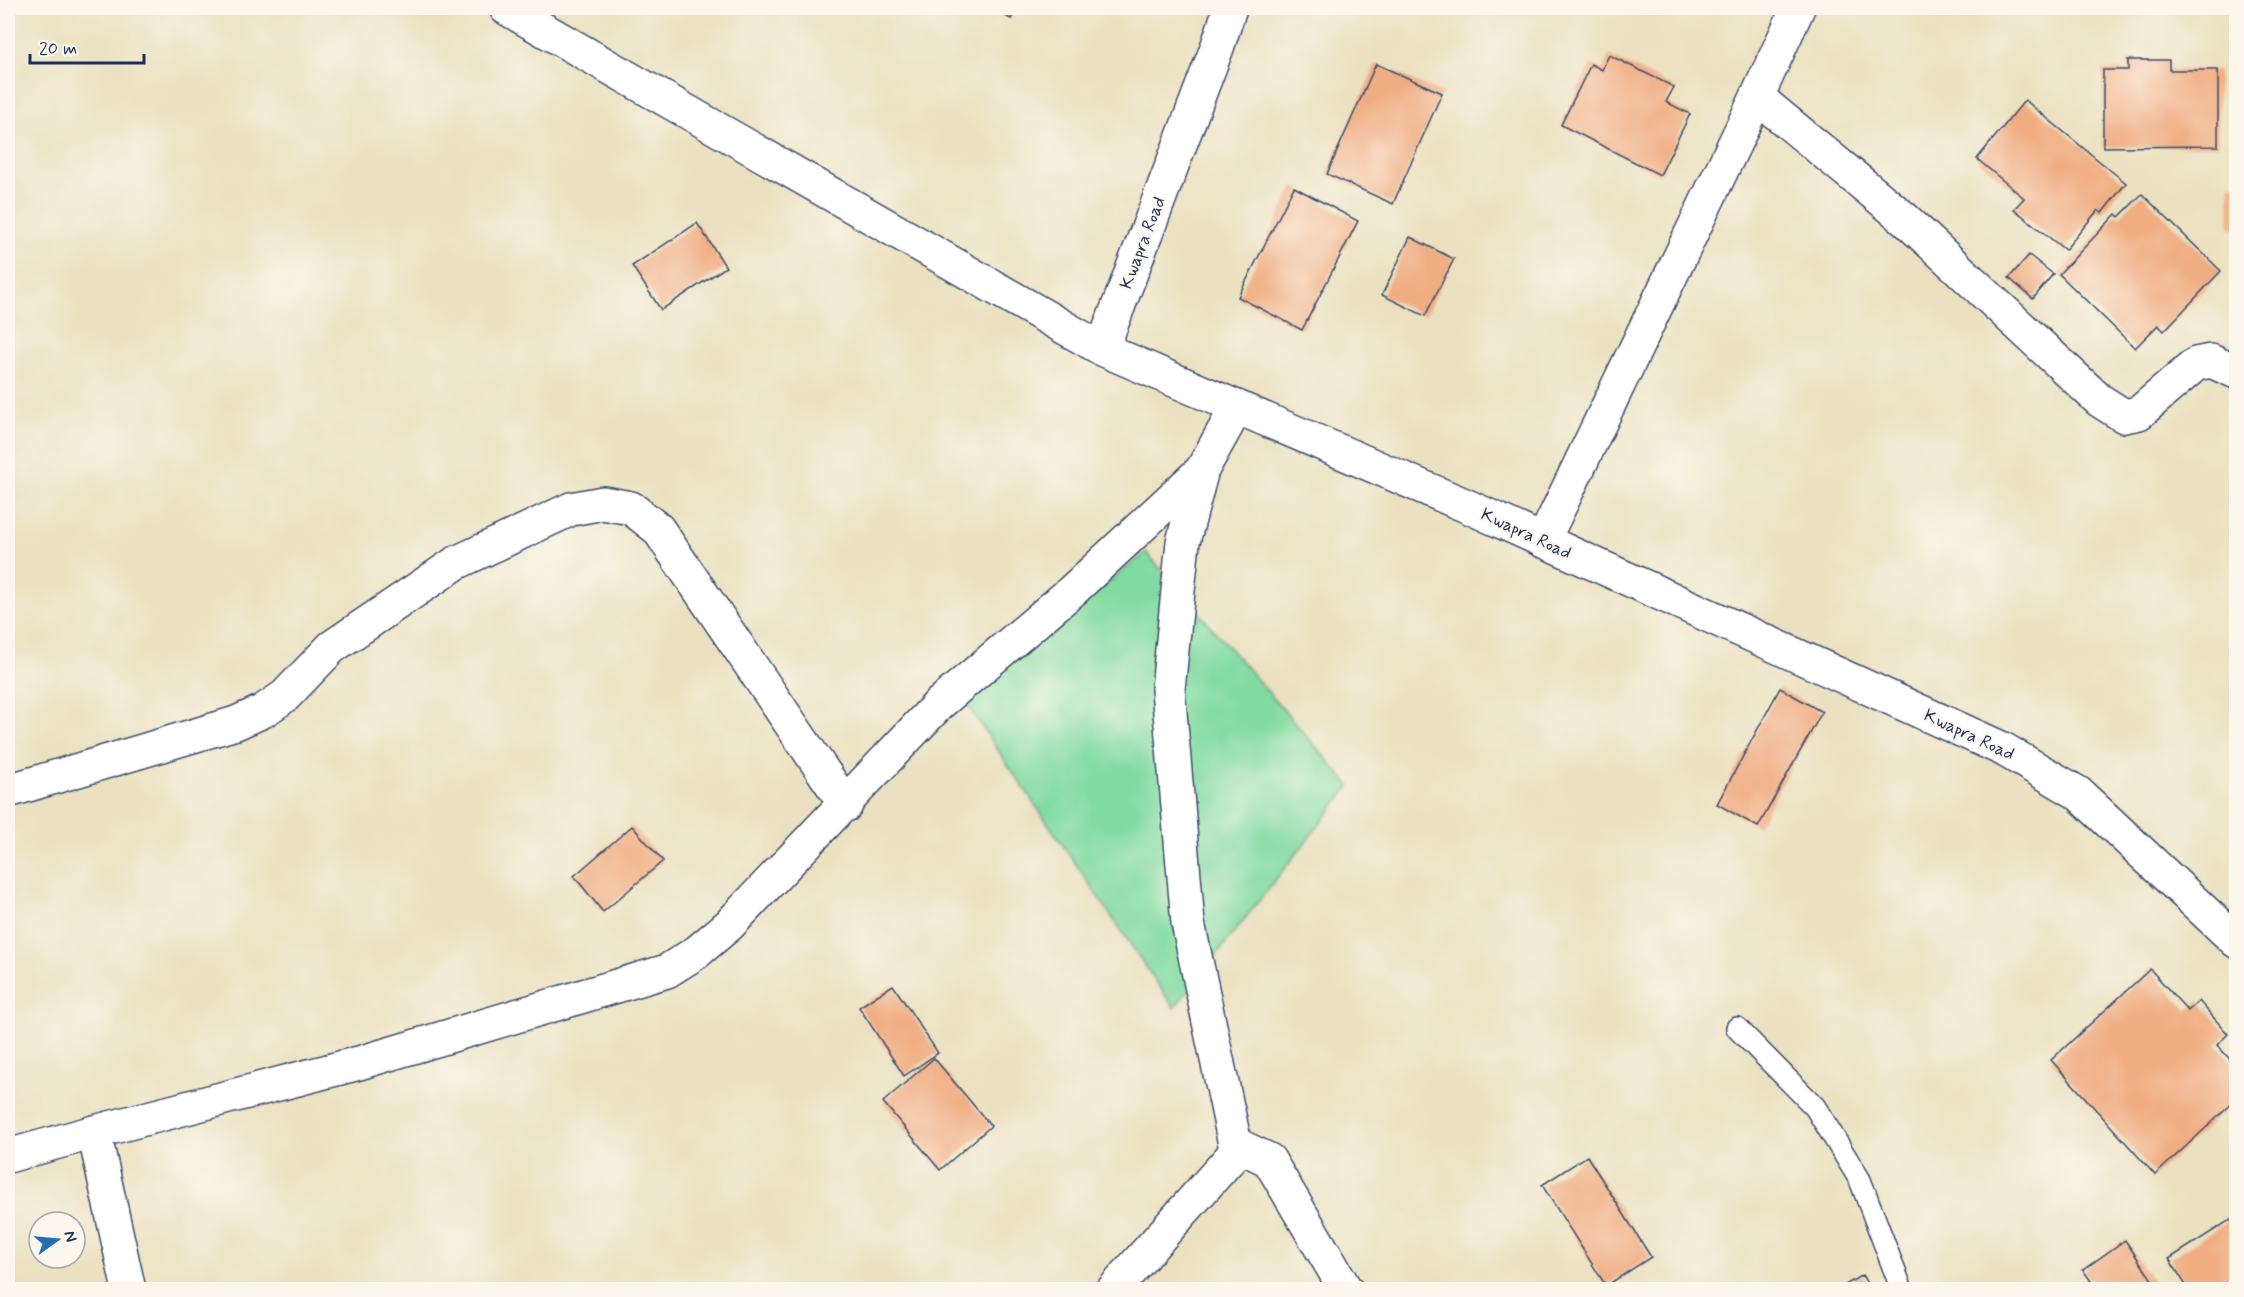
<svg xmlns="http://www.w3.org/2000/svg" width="2244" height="1297" viewBox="0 0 2244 1297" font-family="Mynerve,sans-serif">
	<rect width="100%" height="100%" fill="#fbf7ec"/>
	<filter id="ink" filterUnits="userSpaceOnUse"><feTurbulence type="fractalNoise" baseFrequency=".0167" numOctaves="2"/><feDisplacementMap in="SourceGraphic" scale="12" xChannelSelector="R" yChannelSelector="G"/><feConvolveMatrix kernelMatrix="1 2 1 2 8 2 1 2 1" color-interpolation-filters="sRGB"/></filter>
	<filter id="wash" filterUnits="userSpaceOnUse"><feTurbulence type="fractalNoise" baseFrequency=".008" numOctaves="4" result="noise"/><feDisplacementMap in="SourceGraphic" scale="24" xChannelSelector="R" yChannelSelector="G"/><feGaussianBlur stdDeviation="1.35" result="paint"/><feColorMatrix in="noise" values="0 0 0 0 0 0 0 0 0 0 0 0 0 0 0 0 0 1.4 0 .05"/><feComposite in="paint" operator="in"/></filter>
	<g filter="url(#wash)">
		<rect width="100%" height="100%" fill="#ebe1c0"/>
		<path fill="#81dba0" stroke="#4e857f" stroke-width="1.5" d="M1146 552 1350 786 1174 1008 965 702Z"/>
		<g id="blocks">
			<path fill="#f0ad82" d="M990 8H1017L1011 19Z
				M1609 55 1674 87 1666 102 1690 114 1660 175 1561 125 1591 64 1602 70Z
				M2128 60H2169V70H2218V146L2103 147V70H2128Z
				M1376 64 1442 93 1393 204 1327 174Z
				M2025 100 2126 183 2102 213 2098 210 2065 250 2014 209 2024 198 1977 159Z
				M2230 184H2236V228H2229Z
				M1294 187 1358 221 1302 330 1238 297Z
				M2142 194 2221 271 2164 331 2158 325 2135 348 2059 274 2116 214 2119 217Z
				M697 223 726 267 661 310 632 266Z
				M1410 237 1454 259 1425 316 1382 295Z
				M2029 255 2053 274 2033 299 2009 278Z
				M1780 688 1822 712 1758 827 1717 804Z
				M632 826 663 861 603 912 574 876Z
				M2150 969 2188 1011 2199 1001 2228 1034 2217 1045 2236 1066V1100L2155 1175 2051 1060Z
				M893 985 938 1053 904 1076 859 1007Z
				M934 1058 991 1126 940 1170 883 1102Z
				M1587 1156 1651 1257 1606 1286 1542 1185Z
				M2236 1216V1290H2189L2169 1259Z
				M2125 1240 2159 1290H2079L2091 1281 2083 1270Z
				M1862 1275 1871 1290H1837Z"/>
		</g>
	</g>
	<g filter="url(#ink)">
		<use href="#blocks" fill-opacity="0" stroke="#3a4a6d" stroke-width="1.5"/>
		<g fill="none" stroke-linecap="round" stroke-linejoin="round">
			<g stroke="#3a4a6d" stroke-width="24">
				<path id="service" d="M1737 1028 1815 1107 1860 1180 1902 1290"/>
			</g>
			<g stroke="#3a4a6d" stroke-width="36">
				<path id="minor" d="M506 8 1102 349 1469 507 2003 749 2078 793 2236 941
					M1757 97 1905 219 2099 400 2124 416 2139 413 2196 364 2211 361 2236 372
					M1102 349 1218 45 1230 8
					M1543 541 1757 97 1798 8
					M8 791 236 723 263 711 285 696 332 647 456 563 571 509 603 503 631 508 658 529 846 805
					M94 1132 129 1290
					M1235 1144 1188 923 1168 689 1183 542 1202 470 1237 407
					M8 1156 94 1132 359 1063 667 971 697 952 729 925 939 704 1072 591 1202 470
					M1113 1290 1235 1153V1144L1269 1160 1346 1290"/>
			</g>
			<use href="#service" stroke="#fff" stroke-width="21"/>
			<use href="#minor" stroke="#fff" stroke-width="33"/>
		</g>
	</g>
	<g text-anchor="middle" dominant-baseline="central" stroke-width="4.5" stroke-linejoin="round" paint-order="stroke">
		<g font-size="18" fill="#1b2f5e" stroke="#fbf7ec">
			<text transform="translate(1143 243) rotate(-69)">Kwapra Road</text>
			<text transform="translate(1526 534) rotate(25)">Kwapra Road</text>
			<text transform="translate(1969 735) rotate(25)">Kwapra Road</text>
		</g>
	</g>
	<rect width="2244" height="1297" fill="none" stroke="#fbf7ec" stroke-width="30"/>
	<g transform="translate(57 1240) rotate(75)"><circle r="28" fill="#fbf7ec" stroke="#a1a7b3" stroke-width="1.5"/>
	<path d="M0-4.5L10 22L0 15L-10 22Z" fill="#1f6fb2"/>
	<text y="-9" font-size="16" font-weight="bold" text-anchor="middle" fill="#1b2f5e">N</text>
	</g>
	<path d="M30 54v9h114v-9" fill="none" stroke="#1b2f5e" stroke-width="3"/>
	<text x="39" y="54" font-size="18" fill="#1b2f5e" stroke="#fbf7ec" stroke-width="4.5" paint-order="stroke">20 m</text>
</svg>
